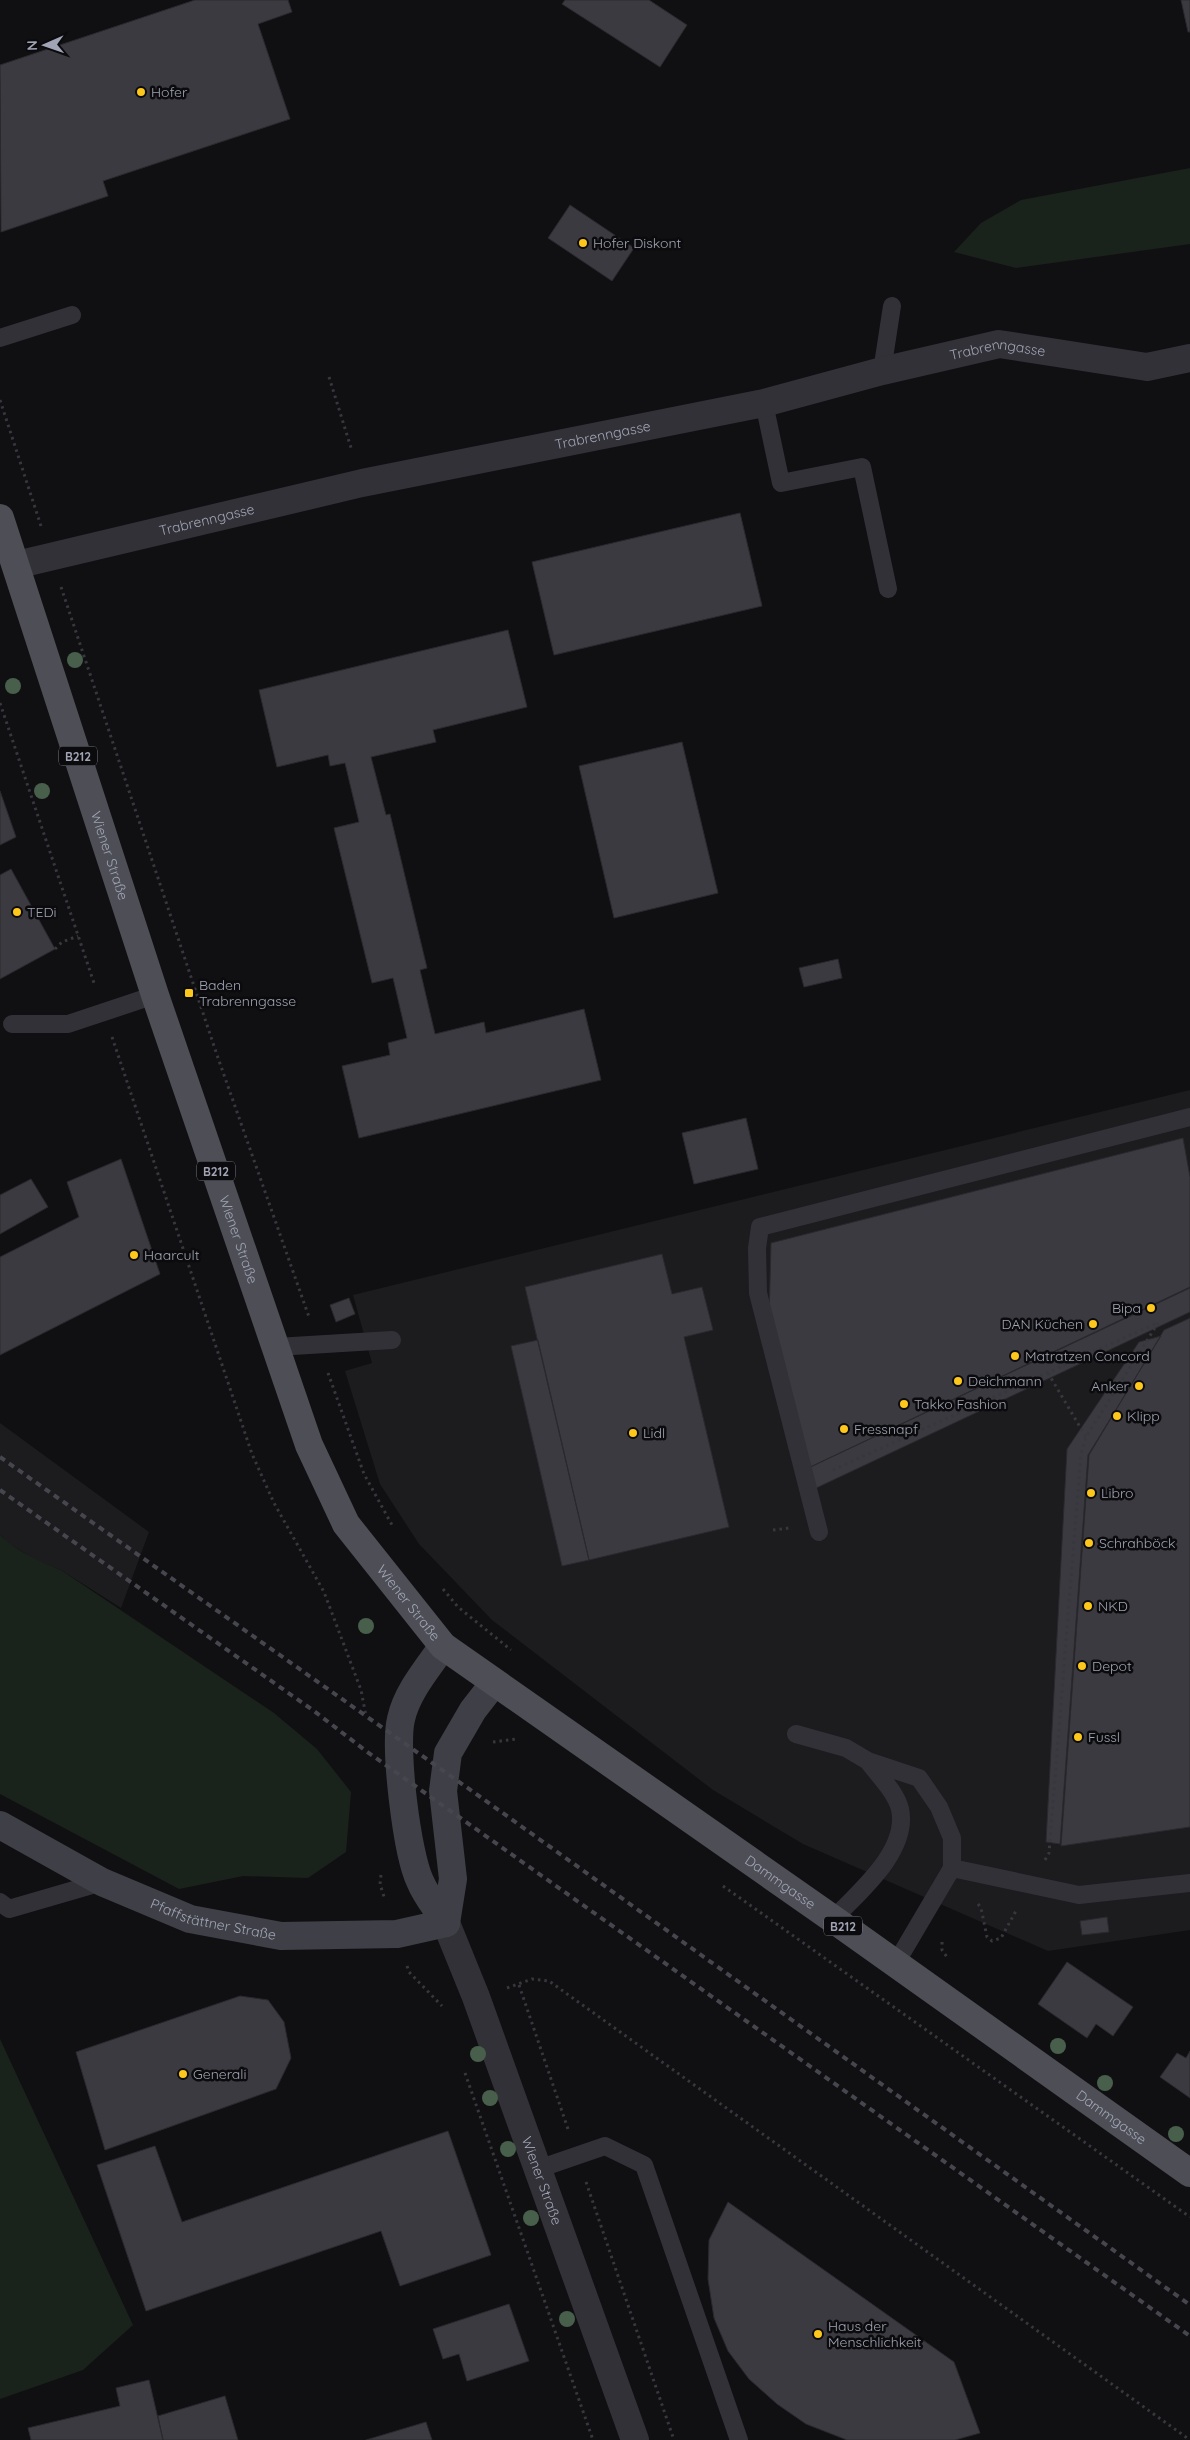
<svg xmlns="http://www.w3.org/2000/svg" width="1190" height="2440" viewBox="0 0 1190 2440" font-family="Quicksand,sans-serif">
	<rect width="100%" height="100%" fill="#101012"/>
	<path fill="#1c1c1f" d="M1190 1090V1930L1048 1951 803 1844 713 1790 492 1620 419 1544 380 1484 345 1371 372 1363 353 1295Z
		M0 1423 149 1532 121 1608 61 1570 36 1560 10 1544 0 1535Z"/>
	<path fill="#1a221c" d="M1190 168V244L1016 268 954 252 981 223 1021 200Z
		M0 1535C18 1552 39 1561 61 1570L274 1713 317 1749 351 1792 346 1852 308 1878 243 1876 179 1889 0 1794Z
		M0 2039 133 2325 83 2370 0 2399Z"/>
	<path fill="#3a3a40" stroke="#2a2a2e" d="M195 0H288L292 12 258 24 290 119 103 181 108 196 1 232 0 65Z
		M565 0H649L687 25 660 67 562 4Z
		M1181 0H1190V32H1188Z
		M570 205 634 248 612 281 548 238Z
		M740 513 762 606 554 655 532 562Z
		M508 630 527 707 433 730 436 742 371 757 386 815 390 814 427 968 420 970 435 1034 484 1022 486 1033 584 1009 601 1080 359 1138 342 1066 390 1055 388 1043 407 1038 393 978 372 983 334 828 359 822 345 763 330 766 328 755 277 767 259 690Z
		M682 742 718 893 614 918 579 766Z
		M0 791 16 837 0 845Z
		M11 869 55 949 0 979V875Z
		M838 959 842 978 804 987 799 968Z
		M746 1118 758 1169 694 1184 682 1133Z
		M1183 1138 1190 1177V1287L804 1470 769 1320 771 1243Z
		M121 1159 160 1274 0 1355V1257L79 1217 67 1182Z
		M31 1179 48 1207 0 1234V1195Z
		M662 1254 672 1294 702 1287 713 1330 684 1337 729 1527 589 1560 525 1287Z
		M1190 1288V1312L812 1490 804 1470Z
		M349 1298 355 1314 336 1322 330 1305Z
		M1190 1318V1827L1061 1846 1089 1455 1164 1330Z
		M1161 1336 1088 1455 1060 1844 1046 1842 1067 1449 1139 1342Z
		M538 1340 589 1560 562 1566 511 1346Z
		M1107 1917 1109 1932 1082 1935 1080 1921Z
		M1067 1962 1133 2007 1113 2036 1096 2024 1087 2038 1038 2004Z
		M240 1996 268 2000 284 2022 291 2058 276 2089 105 2150 76 2052Z
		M1190 2051V2098L1160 2077 1177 2053 1186 2058Z
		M448 2131 491 2255 400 2286 381 2231 146 2311 97 2165 155 2146 182 2222Z
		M728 2202 954 2362 980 2433 955 2440H847L806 2424 777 2404 749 2379 728 2351 714 2318 708 2279 709 2240Z
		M509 2304 529 2361 467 2381 459 2354 443 2359 433 2329Z
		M149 2380 163 2440H31L28 2428 120 2406 116 2388Z
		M225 2396 238 2440H163L158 2416Z
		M426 2422 432 2440H366Z"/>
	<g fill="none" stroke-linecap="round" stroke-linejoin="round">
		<path stroke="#37383e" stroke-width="3" stroke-dasharray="2.5 4" stroke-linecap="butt" d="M329 377 352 451
			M0 400 41 526
			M61 587 217 1055 309 1317
			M0 703 95 986
			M55 949 62 942 78 936
			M112 1037 252 1454 274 1503 324 1592 361 1690 366 1716
			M328 1373 364 1474 392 1525
			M1048 1373 1086 1437
			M833 1470 1157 1323
			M773 1530 789 1528
			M443 1589 458 1607 511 1650
			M493 1742 516 1739
			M1045 1860 1049 1853 1081 1454 1086 1437 1158 1323
			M381 1875 380 1884 385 1900
			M723 1886 1190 2217
			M978 1904 981 1908 987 1937 992 1941 1001 1938 1017 1909
			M942 1942V1950L947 1957
			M407 1966 409 1972 442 2006
			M519 1985 568 2129
			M507 1988 532 1979 549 1981 1190 2440
			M465 2073 593 2440
			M586 2182 674 2440"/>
		<path stroke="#313137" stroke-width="18" d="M0 338 72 315
			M882 371 892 306
			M764 403 781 483 862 467 888 589
			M12 1024H68L155 995
			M276 1347 392 1340
			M819 1532 758 1293 757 1248 760 1227 1190 1117
			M796 1734 846 1748 868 1761 919 1778 939 1807 952 1838V1868L896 1963
			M952 1868 1079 1895 1190 1883
			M0 1902 9 1909 102 1882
			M833 1919C859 1892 909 1851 900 1809 896 1792 878 1775 868 1761
			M538 2169 605 2146 644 2165 739 2440"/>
		<g stroke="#313137" stroke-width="28">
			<path id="s1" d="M16 565 362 483 764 403 882 371 999 344 1147 367 1190 358"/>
			<path id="s2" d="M446 1923 476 1997 635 2440"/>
		</g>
		<g stroke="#3f4047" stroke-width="28">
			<path d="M443 1646C427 1669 407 1692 401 1719 394 1748 407 1854 420 1881 426 1896 438 1910 446 1923"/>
			<path id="s3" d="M0 1825 102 1882 190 1919 281 1936 397 1934 446 1923"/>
			<path d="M446 1923 453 1879 443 1791 448 1753 473 1710 494 1683"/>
		</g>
		<path stroke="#4d4e56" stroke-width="28" id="s4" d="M0 518 155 995 309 1445 346 1524 443 1646 833 1919 1190 2173"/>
		<path stroke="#46474e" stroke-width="4" stroke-dasharray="6 5" stroke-linecap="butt" d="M0 1457 479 1796 1190 2305
			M0 1490 314 1711 366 1751 1190 2336"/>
	</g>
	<g fill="#485f4c">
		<circle cx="75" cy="660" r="8"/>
		<circle cx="13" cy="686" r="8"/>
		<circle cx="42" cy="791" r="8"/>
		<circle cx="366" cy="1626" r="8"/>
		<circle cx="1058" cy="2046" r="8"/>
		<circle cx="478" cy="2054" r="8"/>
		<circle cx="1105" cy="2083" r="8"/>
		<circle cx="490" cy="2098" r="8"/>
		<circle cx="1176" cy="2134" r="8"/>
		<circle cx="508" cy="2149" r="8"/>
		<circle cx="531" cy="2218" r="8"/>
		<circle cx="567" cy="2319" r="8"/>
	</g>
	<g fill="#fec71c" stroke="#0b0b0d" stroke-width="2">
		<circle cx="141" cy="92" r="5"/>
		<circle cx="583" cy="243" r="5"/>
		<circle cx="17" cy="912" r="5"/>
		<rect x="184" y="988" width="10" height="10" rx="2.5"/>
		<circle cx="134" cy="1255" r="5"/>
		<circle cx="1151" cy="1308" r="5"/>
		<circle cx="1093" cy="1324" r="5"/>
		<circle cx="1015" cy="1356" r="5"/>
		<circle cx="958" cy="1381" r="5"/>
		<circle cx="1139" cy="1386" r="5"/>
		<circle cx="904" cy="1404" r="5"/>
		<circle cx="1117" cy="1416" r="5"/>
		<circle cx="844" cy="1429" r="5"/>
		<circle cx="633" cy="1433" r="5"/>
		<circle cx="1091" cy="1493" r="5"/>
		<circle cx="1089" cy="1543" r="5"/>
		<circle cx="1088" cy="1606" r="5"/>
		<circle cx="1082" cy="1666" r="5"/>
		<circle cx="1078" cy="1737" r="5"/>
		<circle cx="183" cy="2074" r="5"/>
		<circle cx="818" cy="2334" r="5"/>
	</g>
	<g text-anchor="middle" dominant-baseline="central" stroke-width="5" stroke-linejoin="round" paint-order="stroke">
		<g fill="#0b0b0d" stroke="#737682" stroke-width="1">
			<rect x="59" y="746.5" width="38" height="19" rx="4"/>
			<rect x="197" y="1161.5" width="38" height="19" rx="4"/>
			<rect x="824" y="1916.5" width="38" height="19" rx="4"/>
		</g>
		<g font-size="12" font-weight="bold" fill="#a0a4b4">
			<text x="78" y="756">B212</text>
			<text x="216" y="1171">B212</text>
			<text x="843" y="1926">B212</text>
		</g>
		<g font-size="14" fill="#a0a4b4" stroke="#0b0b0d" text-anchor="start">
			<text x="151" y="92">Hofer</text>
			<text x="593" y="243">Hofer Diskont</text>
			<text x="27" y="912">TEDi</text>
			<text x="199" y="985">Baden<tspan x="199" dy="16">Trabrenngasse</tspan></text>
			<text x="144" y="1255">Haarcult</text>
			<text x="1141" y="1308" text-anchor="end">Bipa</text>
			<text x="1083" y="1324" text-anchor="end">DAN Küchen</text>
			<text x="1025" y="1356">Matratzen Concord</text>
			<text x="968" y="1381">Deichmann</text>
			<text x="1129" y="1386" text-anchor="end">Anker</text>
			<text x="914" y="1404">Takko Fashion</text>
			<text x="1127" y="1416">Klipp</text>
			<text x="854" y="1429">Fressnapf</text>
			<text x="643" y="1433">Lidl</text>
			<text x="1101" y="1493">Libro</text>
			<text x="1099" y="1543">Schrahböck</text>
			<text x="1098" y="1606">NKD</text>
			<text x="1092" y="1666">Depot</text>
			<text x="1088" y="1737">Fussl</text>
			<text x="193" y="2074">Generali</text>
			<text x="828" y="2326">Haus der<tspan x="828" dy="16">Menschlichkeit</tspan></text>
		</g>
		<g font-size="14" fill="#a0a4b4" stroke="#0b0b0d">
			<text stroke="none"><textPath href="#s1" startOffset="1006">Trabrenngasse</textPath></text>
			<text stroke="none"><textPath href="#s1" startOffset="601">Trabrenngasse</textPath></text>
			<text stroke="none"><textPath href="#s1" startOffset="196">Trabrenngasse</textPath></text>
			<text stroke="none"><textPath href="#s4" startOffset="355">Wiener Straße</textPath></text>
			<text stroke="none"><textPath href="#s4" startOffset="760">Wiener Straße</textPath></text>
			<text stroke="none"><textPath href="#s4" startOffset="1165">Wiener Straße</textPath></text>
			<text stroke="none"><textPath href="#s4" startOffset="1632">Dammgasse</textPath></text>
			<text stroke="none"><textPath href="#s3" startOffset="235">Pfaffstättner Straße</textPath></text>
			<text stroke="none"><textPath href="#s4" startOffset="2038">Dammgasse</textPath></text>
			<text stroke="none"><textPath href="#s2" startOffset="275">Wiener Straße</textPath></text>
		</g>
	</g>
	<g transform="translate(45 45) rotate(268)" stroke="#0b0b0d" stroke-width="4" paint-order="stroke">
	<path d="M0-4L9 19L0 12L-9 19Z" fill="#a0a4b4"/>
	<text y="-8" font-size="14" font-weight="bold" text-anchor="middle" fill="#a0a4b4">N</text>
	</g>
</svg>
